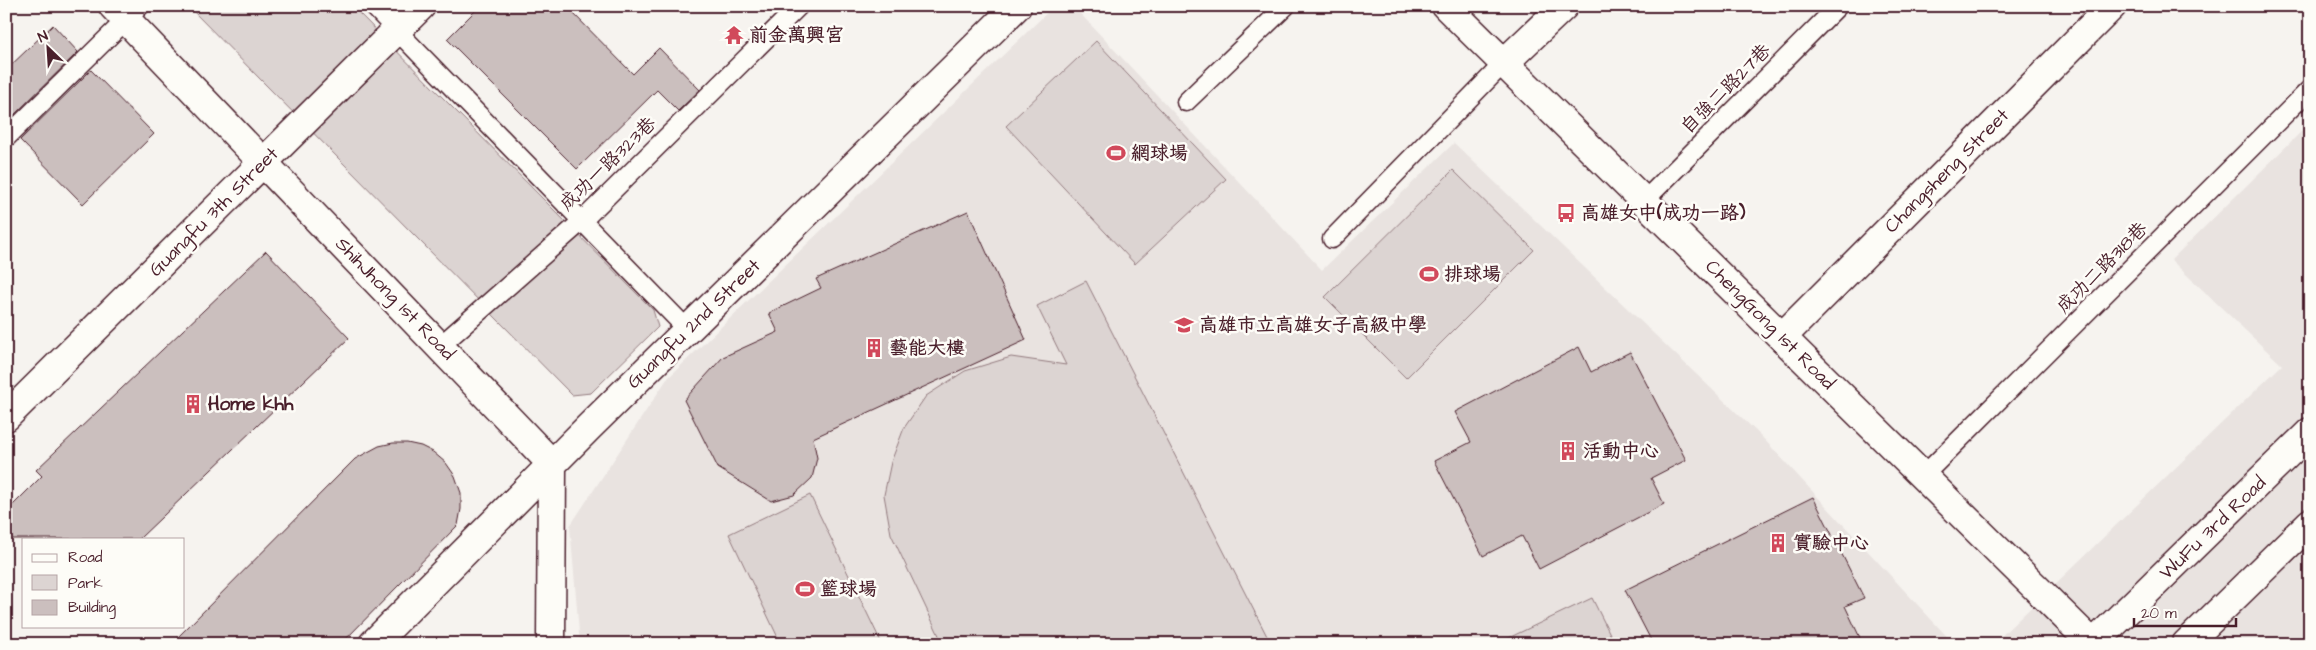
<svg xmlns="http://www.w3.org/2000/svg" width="2316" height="650" viewBox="0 0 2316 650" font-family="'Architects Daughter','LXGW WenKai TC',sans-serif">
	<rect width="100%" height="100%" fill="#f6f3ef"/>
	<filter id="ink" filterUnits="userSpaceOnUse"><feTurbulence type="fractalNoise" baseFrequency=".02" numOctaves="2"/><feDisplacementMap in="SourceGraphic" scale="10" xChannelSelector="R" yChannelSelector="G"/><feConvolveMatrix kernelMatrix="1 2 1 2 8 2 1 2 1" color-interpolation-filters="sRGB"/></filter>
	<g filter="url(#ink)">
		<path fill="#e9e3e0" d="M1054 6H1073L1322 270 1454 143 1761 436 1954 644H580L570 526 667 379Z
			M2310 123V589L2306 593 2310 597V644H1993L2282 365 2171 260Z"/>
		<path fill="#dcd4d2" stroke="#937a7e" d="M188 6H352L653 310 658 327 591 393 572 395Z
			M1096 41 1226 179 1135 264 1006 126Z
			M1453 170 1534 250 1406 378 1325 297Z
			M1086 281 1271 644H943L891 534 884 495 891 462 904 428 926 396 965 371 1011 357 1066 365 1037 306Z
			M810 495 882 644H781L729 534Z
			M1592 598 1615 644H1496Z"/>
		<path fill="#cbbfbe" stroke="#4a1f2b" d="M480 6H566L633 74 659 48 700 90 678 111 657 90 577 169 447 39Z
			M53 25 78 52 6 123V70Z
			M91 70 154 134 83 204 20 140Z
			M968 211 1026 340 813 438 817 458 812 478 794 495 771 501 718 468 684 400 723 357 778 332 769 313 821 288 816 279Z
			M266 251 349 338 139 539H6V512L42 476 36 470Z
			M1579 347 1591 372 1630 352 1686 460 1651 478 1664 504 1539 569 1522 536 1483 556 1434 461 1471 442 1455 412Z
			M393 443H407L421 446 433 452 446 463 455 476 461 493V509L458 525 341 644H171L355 459 379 446Z
			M1813 497 1864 598 1845 606 1863 644H1653L1625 590Z"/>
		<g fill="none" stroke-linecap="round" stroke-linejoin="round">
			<g stroke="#4a1f2b" stroke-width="21">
				<path id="service" d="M373 6 688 330
					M1186 102 1286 6
					M6 138 140 6
					M1644 201 1838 6
					M1332 239 1504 63
					M440 346 582 221 799 6
					M1923 476 2310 89"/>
			</g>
			<g stroke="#4a1f2b" stroke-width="31">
				<path id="minor" d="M113 6 552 464 551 644
					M1446 6 2093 644
					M1504 63 1564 6
					M1782 337 2112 6
					M6 417 421 6
					M373 644 590 426 1017 6"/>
			</g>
			<g stroke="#4a1f2b" stroke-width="31">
				<path id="tertiary" d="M2093 644 2310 432
					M2186 644 2310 523"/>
			</g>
			<use href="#service" stroke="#fdfcf7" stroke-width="18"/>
			<use href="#minor" stroke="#fdfcf7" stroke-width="28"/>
			<use href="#tertiary" stroke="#fdfcf7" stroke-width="28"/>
		</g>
	</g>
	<defs>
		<g id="temple-bare" transform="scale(1.5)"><path d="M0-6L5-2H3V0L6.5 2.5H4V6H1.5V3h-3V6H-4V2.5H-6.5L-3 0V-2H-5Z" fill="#d1495b" stroke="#fdfcf7" stroke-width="2.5" paint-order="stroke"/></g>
		<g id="stadium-bare" transform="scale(1.5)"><path d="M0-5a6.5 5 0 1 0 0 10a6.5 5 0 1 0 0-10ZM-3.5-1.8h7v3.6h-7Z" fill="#d1495b" stroke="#fdfcf7" stroke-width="2.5" paint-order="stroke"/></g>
		<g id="bus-bare" transform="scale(1.5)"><path d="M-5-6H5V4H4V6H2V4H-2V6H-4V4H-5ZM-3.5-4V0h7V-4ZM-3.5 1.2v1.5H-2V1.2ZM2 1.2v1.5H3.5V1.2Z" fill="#d1495b" stroke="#fdfcf7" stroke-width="2.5" paint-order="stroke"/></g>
		<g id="school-bare" transform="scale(1.5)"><path d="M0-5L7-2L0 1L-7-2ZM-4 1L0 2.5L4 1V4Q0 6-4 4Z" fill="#d1495b" stroke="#fdfcf7" stroke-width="2.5" paint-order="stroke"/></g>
		<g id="building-bare" transform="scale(1.5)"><path d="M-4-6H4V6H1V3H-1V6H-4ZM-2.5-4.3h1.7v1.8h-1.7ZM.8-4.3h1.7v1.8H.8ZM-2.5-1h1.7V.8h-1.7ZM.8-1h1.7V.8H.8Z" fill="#d1495b" stroke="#fdfcf7" stroke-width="2.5" paint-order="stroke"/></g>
	</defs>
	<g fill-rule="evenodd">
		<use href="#temple-bare" x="734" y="35"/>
		<use href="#stadium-bare" x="1116" y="153"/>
		<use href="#bus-bare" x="1566" y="213"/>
		<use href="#stadium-bare" x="1429" y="274"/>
		<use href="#school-bare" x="1184" y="325"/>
		<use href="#building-bare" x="874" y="348"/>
		<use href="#building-bare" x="193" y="404"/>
		<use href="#building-bare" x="1568" y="451"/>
		<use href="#building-bare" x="1778" y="543"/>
		<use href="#stadium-bare" x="805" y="589"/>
	</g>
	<g text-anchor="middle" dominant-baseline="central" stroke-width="5" stroke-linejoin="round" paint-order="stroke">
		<g font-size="19" font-weight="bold" fill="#4a1f2b" stroke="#fdfcf7" text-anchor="start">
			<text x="749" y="35">前金萬興宮</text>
			<text x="1131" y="153">網球場</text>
			<text x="1581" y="213">高雄女中(成功一路)</text>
			<text x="1444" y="274">排球場</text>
			<text x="1199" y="325">高雄市立高雄女子高級中學</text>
			<text x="889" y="348">藝能大樓</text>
			<text x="208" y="404">Home khh</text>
			<text x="1583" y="451">活動中心</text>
			<text x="1793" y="543">實驗中心</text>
			<text x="820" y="589">籃球場</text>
		</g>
		<g font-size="19" fill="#4a1f2b" stroke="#fdfcf7">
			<text transform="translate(1726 89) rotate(-45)">自強二路27巷</text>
			<text transform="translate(608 164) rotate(-44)">成功一路323巷</text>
			<text transform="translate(1947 171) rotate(-45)">Changsheng Street</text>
			<text transform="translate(214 212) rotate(-45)">Guangfu 3th Street</text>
			<text transform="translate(2102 268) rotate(-45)">成功二路318巷</text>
			<text transform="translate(395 299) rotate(46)">ShihJhong 1st Road</text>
			<text transform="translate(694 324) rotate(-44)">Guangfu 2nd Street</text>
			<text transform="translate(1770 325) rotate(45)">ChengGong 1st Road</text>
			<text transform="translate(2213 528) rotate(-44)">WuFu 3rd Road</text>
		</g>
	</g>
	<rect width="2316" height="650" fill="none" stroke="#fdfcf7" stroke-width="25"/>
	<rect x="12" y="12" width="2291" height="625" fill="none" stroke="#4a1f2b" stroke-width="2" filter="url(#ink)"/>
	<rect x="22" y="538" width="162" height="90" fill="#fdfcf7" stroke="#b5a4a5"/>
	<rect x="32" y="554" width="25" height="8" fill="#fdfcf7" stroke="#b5a4a5"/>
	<text x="68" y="562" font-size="15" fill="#4a1f2b">Road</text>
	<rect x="32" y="575" width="25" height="15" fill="#dcd4d2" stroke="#b5a4a5"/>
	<text x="68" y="588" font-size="15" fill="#4a1f2b">Park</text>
	<rect x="32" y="600" width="25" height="15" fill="#cbbfbe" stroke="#b5a4a5"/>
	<text x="68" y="612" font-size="15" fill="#4a1f2b">Building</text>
	<g transform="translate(48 48) rotate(335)" stroke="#fdfcf7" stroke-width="4" paint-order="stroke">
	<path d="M0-4L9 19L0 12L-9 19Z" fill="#4a1f2b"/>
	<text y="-8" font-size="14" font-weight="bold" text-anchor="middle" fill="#4a1f2b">N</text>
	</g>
	<path d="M2134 618v8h102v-8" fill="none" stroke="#4a1f2b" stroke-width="2.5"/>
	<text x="2141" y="618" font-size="15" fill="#4a1f2b" stroke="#fdfcf7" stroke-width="4" paint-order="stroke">20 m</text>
</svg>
